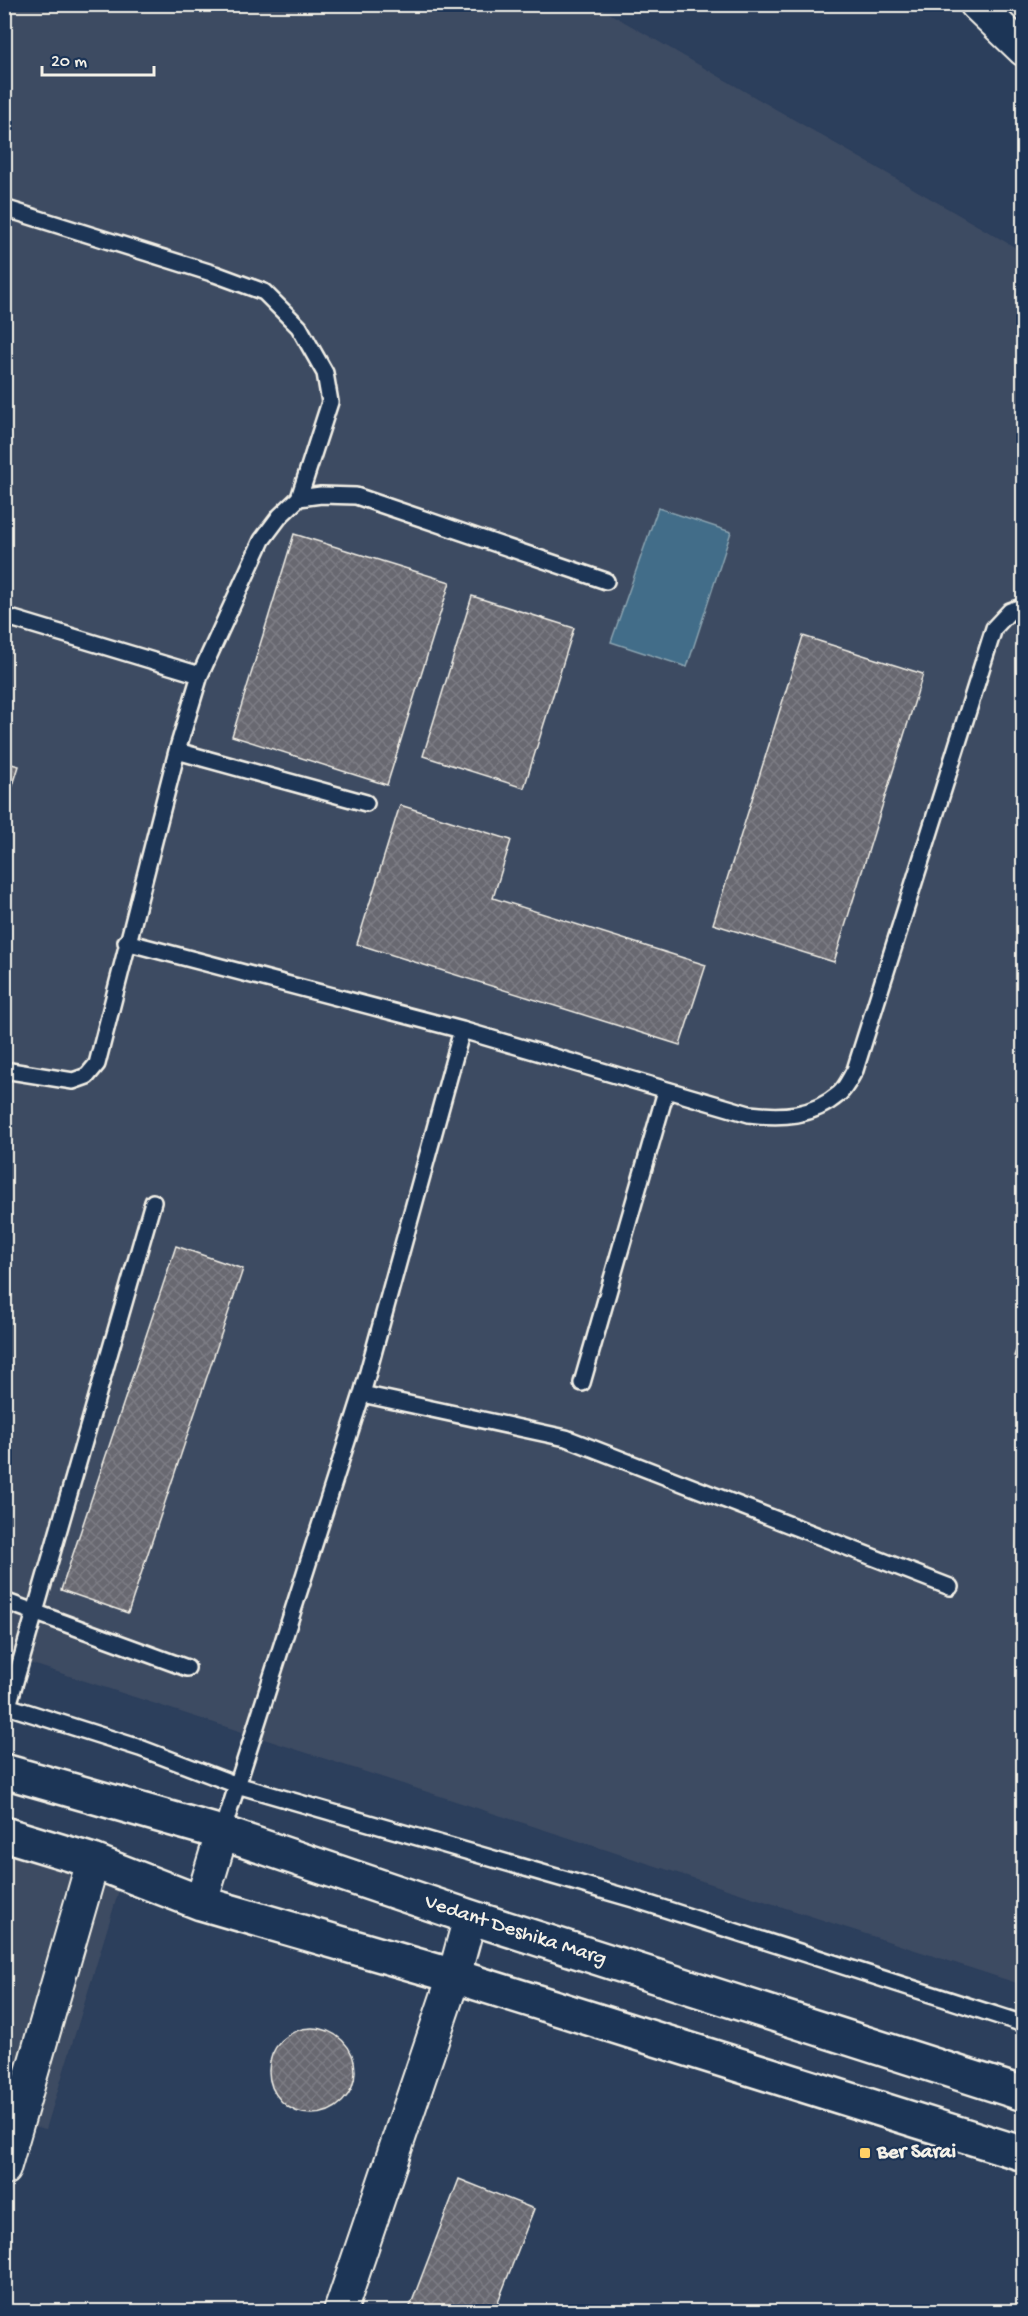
<svg xmlns="http://www.w3.org/2000/svg" width="1028" height="2316" viewBox="0 0 1028 2316" font-family="'Gochi Hand',sans-serif">
	<defs>
		<pattern id="building-cross-hatch" width="8" height="8" patternUnits="userSpaceOnUse" patternTransform="scale(1.5)"><rect width="8" height="8" fill="#676770"/><path d="M0 0l8 8M0 8l8-8" fill="none" stroke="#7d7d84"/></pattern>
	</defs>
	<rect width="100%" height="100%" fill="#2c3f5c"/>
	<filter id="ink" filterUnits="userSpaceOnUse"><feTurbulence type="fractalNoise" baseFrequency=".0167" numOctaves="2"/><feDisplacementMap in="SourceGraphic" scale="12" xChannelSelector="R" yChannelSelector="G"/><feConvolveMatrix kernelMatrix="1 2 1 2 8 2 1 2 1" color-interpolation-filters="sRGB"/></filter>
	<g filter="url(#ink)">
		<path fill="#3e4b62" d="M5 5H595L1023 252V1985L5 1655Z
			M4 1853 119 1890 46 2129 5 2120Z"/>
		<path fill="#426d89" stroke="#89a2af" stroke-width="1.5" d="M658 508 731 532 687 667 611 642Z"/>
		<path fill="url(#building-cross-hatch)" stroke="#f4f1e8" stroke-width="1.5" d="M294 534 450 582 387 785 232 736Z
			M472 596 574 628 524 788 423 756Z
			M803 636 923 674 834 962 713 924Z
			M4 762 19 766 4 814Z
			M400 805 511 840 493 898 706 965 680 1045 357 944Z
			M176 1246 243 1269 128 1613 61 1590Z
			M1024 1328V1359L1014 1356Z
			M269 2071a43 43 0 1 1 86 0a43 43 0 1 1-86 0Z
			M459 2179 534 2209 494 2312H408Z"/>
		<g fill="none" stroke-linecap="round" stroke-linejoin="round">
			<g stroke="#f4f1e8" stroke-width="20">
				<path id="service" d="M4 208 215 274 264 292 299 327 325 373 330 402 299 498 280 516 262 540 200 675 177 751 97 1064 87 1076 73 1081 4 1070
					M299 498 321 495 356 496 606 581
					M4 616 200 675
					M177 751 366 803
					M126 942 462 1030 749 1114C782 1118 812 1117 839 1094 846 1088 850 1078 855 1070L994 628 1010 611 1024 606
					M582 1383 666 1091
					M362 1394 566 1438 950 1587
					M4 1601 187 1668
					M4 1705 140 1748 237 1785 640 1901 1024 2024
					M8 1706 153 1202
					M222 1833 362 1394 462 1030"/>
			</g>
			<g stroke="#f4f1e8" stroke-width="36">
				<path id="minor" d="M976 4 1024 50
					M201 1903 222 1833
					M4 2169 93 1861
					M340 2312 454 1976 470 1917"/>
			</g>
			<g stroke="#f4f1e8" stroke-width="38">
				<g id="secondary">
					<path id="s1" d="M4 1771 222 1833 470 1917 1024 2094"/>
					<path d="M4 1834 93 1861 201 1903 454 1976 1024 2154"/>
				</g>
			</g>
			<use href="#service" stroke="#1d3557" stroke-width="15"/>
			<use href="#minor" stroke="#1d3557" stroke-width="32"/>
			<use href="#secondary" stroke="#1d3557" stroke-width="33"/>
		</g>
	</g>
	<rect fill="#ffd166" stroke="#1d3557" stroke-width="2" x="859" y="2147" width="12" height="12" rx="3"/>
	<g text-anchor="middle" dominant-baseline="central" stroke-width="4.5" stroke-linejoin="round" paint-order="stroke">
		<g font-size="21" fill="#f4f1e8" stroke="#1d3557">
			<text stroke="none"><textPath href="#s1" startOffset="536">Vedant Deshika Marg</textPath></text>
		</g>
		<g font-size="21" font-weight="bold" fill="#f4f1e8" stroke="#1d3557" text-anchor="start">
			<text x="877" y="2153">Ber Sarai</text>
		</g>
	</g>
	<rect width="1028" height="2316" fill="none" stroke="#1d3557" stroke-width="24"/>
	<rect x="12" y="12" width="1004" height="2292" fill="none" stroke="#f4f1e8" stroke-width="2" filter="url(#ink)"/>
	<path d="M42 66v9h112v-9" fill="none" stroke="#f4f1e8" stroke-width="3"/>
	<text x="51" y="66" font-size="18" fill="#f4f1e8" stroke="#1d3557" stroke-width="4.5" paint-order="stroke">20 m</text>
</svg>
